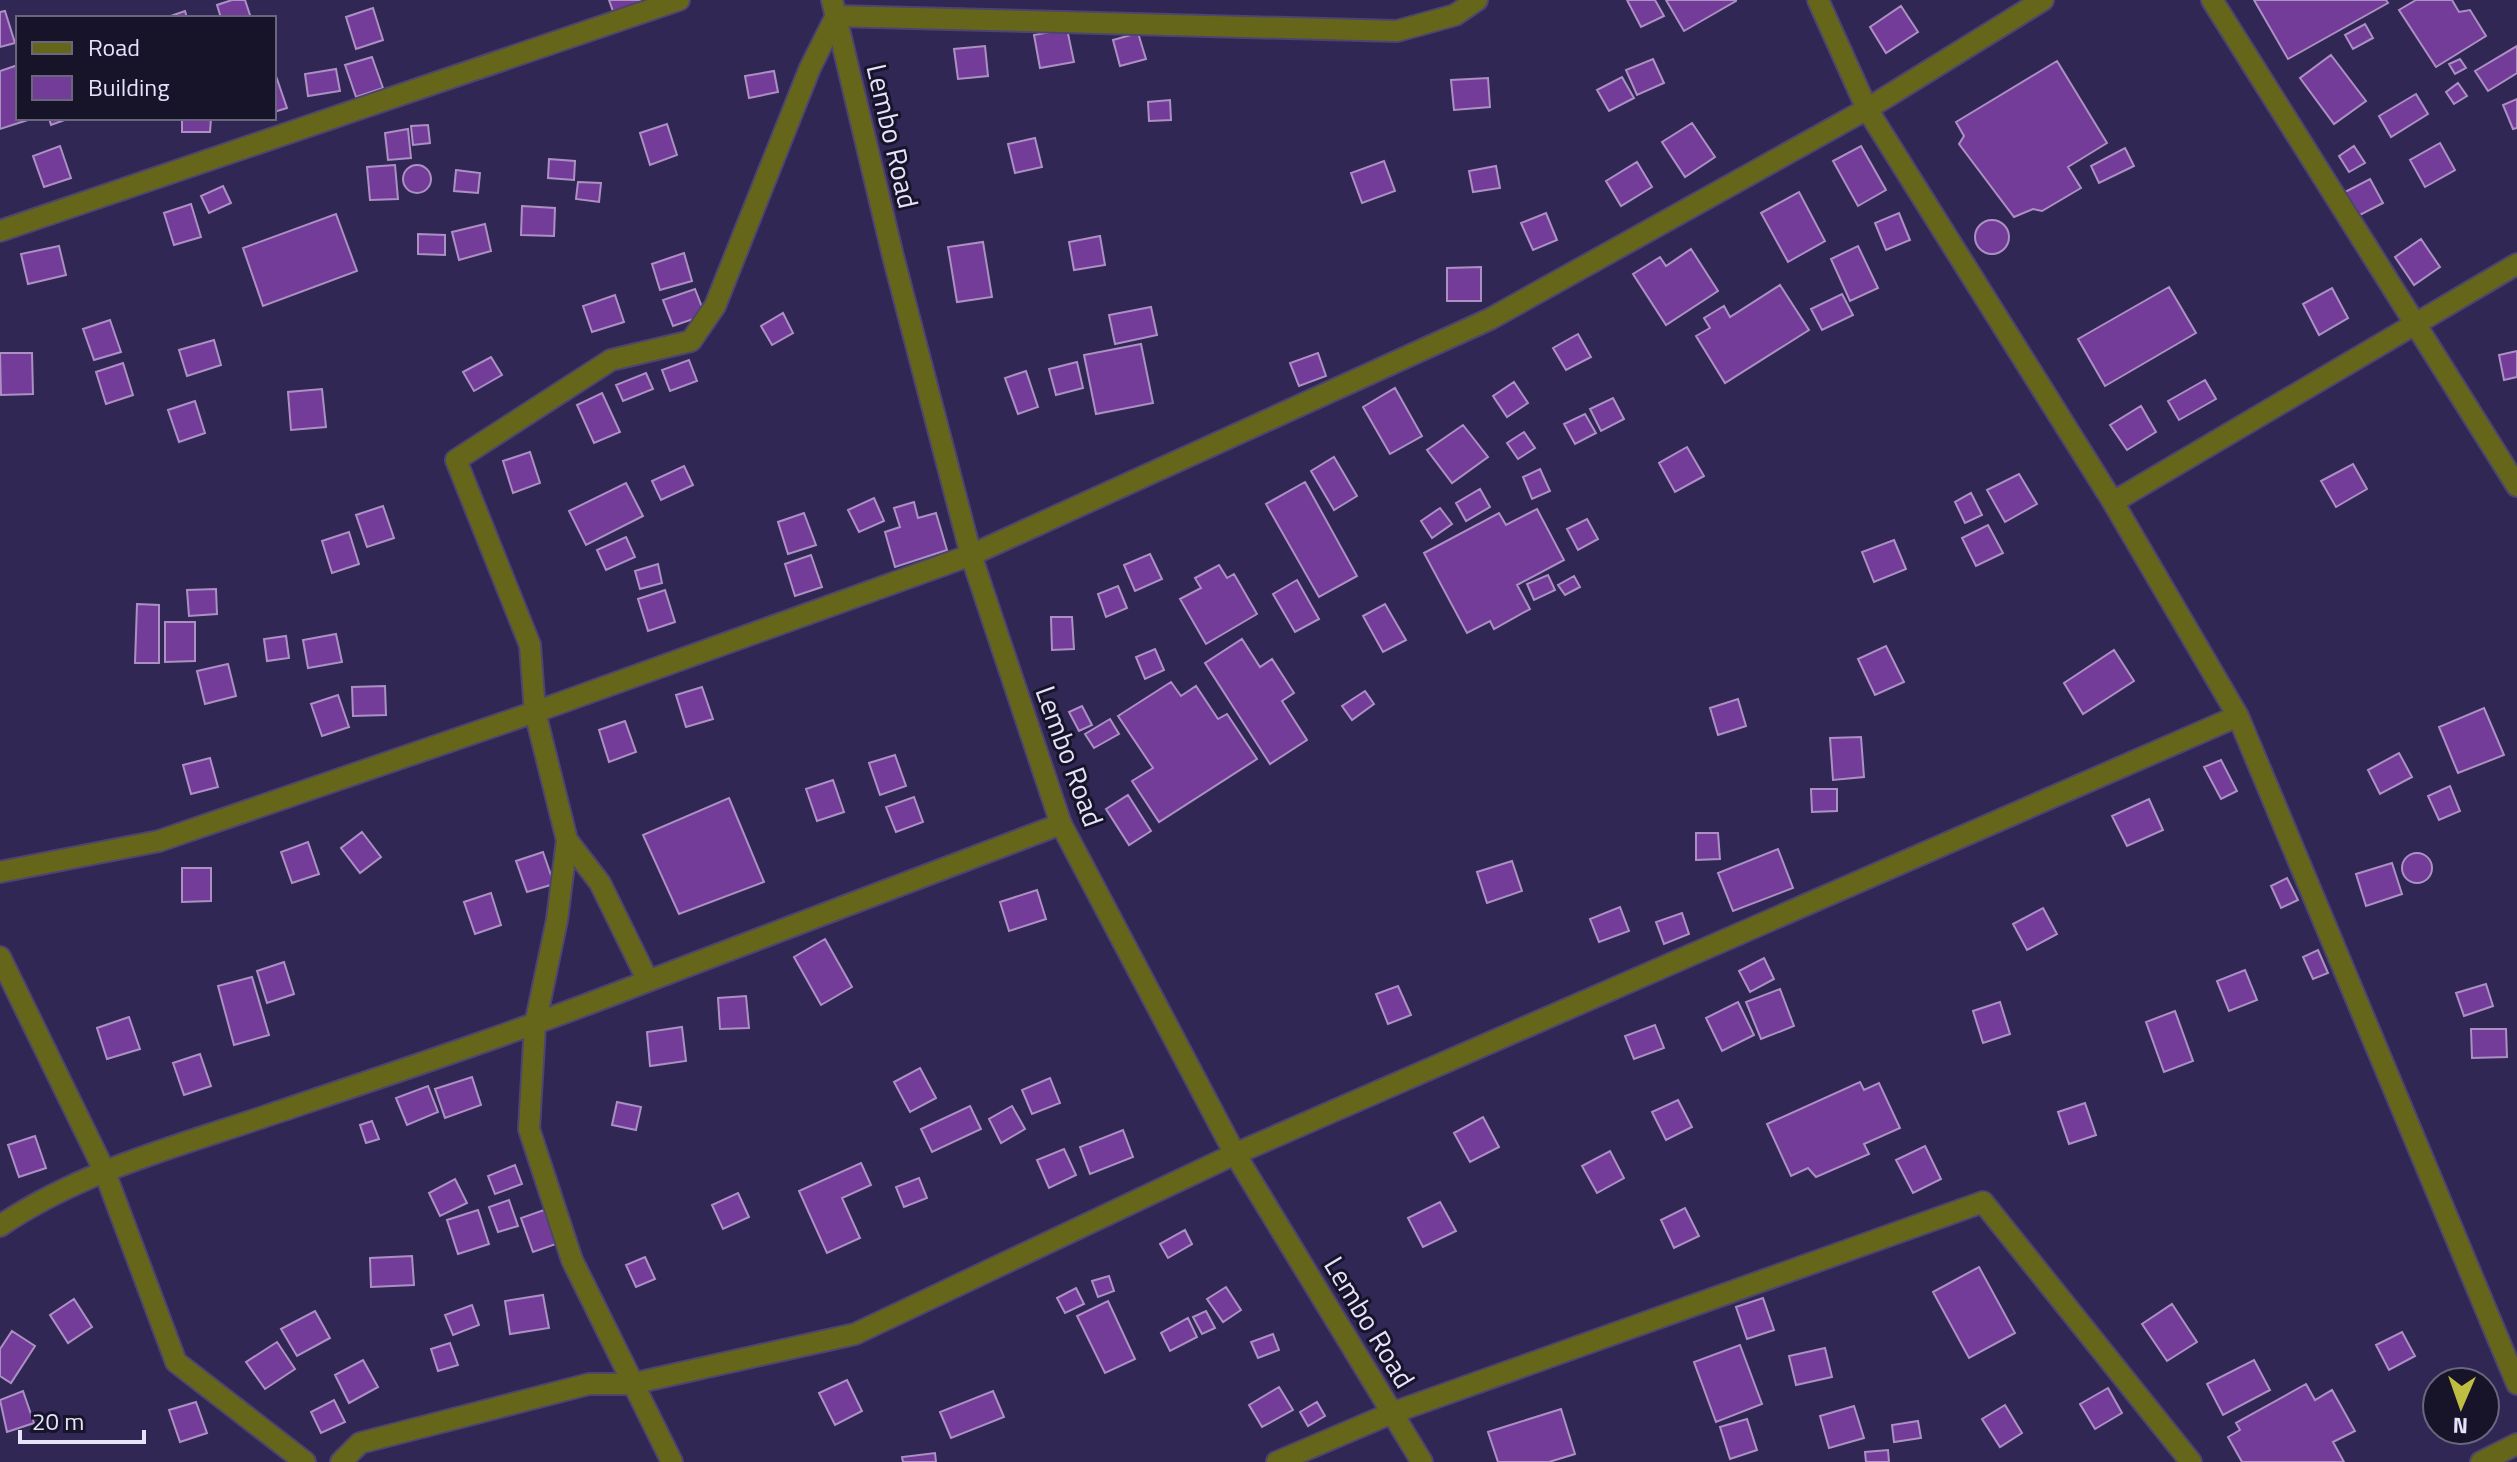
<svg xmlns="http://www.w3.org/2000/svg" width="2517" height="1462" viewBox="0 0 2517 1462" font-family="'Titillium Web',sans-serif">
	<rect width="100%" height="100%" fill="#302755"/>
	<path fill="#743c99" stroke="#ac90c3" stroke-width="2" d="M232 0H245L251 18H221L217 5Z
		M609 0H644L646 4 614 14Z
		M1627 0H1655L1664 16 1641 27Z
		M1666 0H1736V1L1684 31Z
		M2254 0H2386L2388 3 2288 59Z
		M2416 0H2452L2459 12 2470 10 2486 36 2436 67 2399 10Z
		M1901 6 1918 32 1886 53 1870 27Z
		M373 8 383 40 356 49 346 17Z
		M5 11 15 43 0 47V12Z
		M185 11 187 18H165Z
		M2365 24 2373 38 2353 49 2345 35Z
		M1067 29 1074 62 1040 68 1034 35Z
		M1138 33 1146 59 1120 66 1113 40Z
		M985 46 988 76 958 79 954 49Z
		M2517 46V73L2488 91 2475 71Z
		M2331 55 2366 101 2334 124 2300 78Z
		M372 57 383 88 356 97 345 65Z
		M1653 59 1664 83 1637 95 1626 70Z
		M2460 59 2466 68 2455 74 2449 64Z
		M2057 61 2107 143 2068 167 2081 188 2042 211 2033 209 2014 217 1959 144 1964 136 1956 122Z
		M18 65V118H34L0 129V71Z
		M336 69 340 91 308 96 305 74Z
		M774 71 778 92 749 98 745 76Z
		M276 76 287 108 274 112V77Z
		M1622 77 1634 98 1609 111 1597 90Z
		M1488 78 1490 107 1454 110 1451 80Z
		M2458 83 2467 96 2454 104 2446 92Z
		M2416 94 2428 114 2391 137 2379 116Z
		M2517 99V128L2513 129 2503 105Z
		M1170 100 1171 120 1149 121 1148 102Z
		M49 118H70L51 125Z
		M182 118H211L210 132H182Z
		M1692 123 1715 157 1685 177 1662 142Z
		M667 124 677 155 650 165 640 133Z
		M428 125 430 143 413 145 411 126Z
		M408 129 411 158 388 160 385 133Z
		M1035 138 1042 167 1015 173 1008 144Z
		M2440 143 2455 170 2425 187 2410 160Z
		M60 146 71 178 44 187 33 156Z
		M1861 146 1886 190 1858 206 1833 161Z
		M2354 146 2365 163 2349 172 2339 156Z
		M2125 148 2134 166 2099 183 2091 166Z
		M549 159 575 161 574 180 548 178Z
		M1384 161 1395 191 1362 203 1351 173Z
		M1637 162 1652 187 1621 206 1606 181Z
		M403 179a14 14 0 1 1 28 0a14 14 0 1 1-28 0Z
		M395 165 398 199 370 200 367 167Z
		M1496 166 1500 188 1473 192 1469 171Z
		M456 170 480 173 478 193 454 191Z
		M2370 179 2383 203 2358 216 2345 192Z
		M578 182 601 183 599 202 576 199Z
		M223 186 231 203 209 213 201 196Z
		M1799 192 1825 241 1788 262 1761 213Z
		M191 204 201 237 174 245 164 213Z
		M522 206 555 208 554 236 521 235Z
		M1546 213 1557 240 1533 250 1521 223Z
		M1899 213 1910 240 1886 250 1875 223Z
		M336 214 357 271 263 306 243 248Z
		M1975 237a17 17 0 1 1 34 0a17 17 0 1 1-34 0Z
		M485 224 491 251 459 260 452 232Z
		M418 234 445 235V255L418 254Z
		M1100 236 1105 265 1074 270 1069 242Z
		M2421 239 2440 267 2414 285 2395 257Z
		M983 242 992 297 957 302 948 247Z
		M59 246 66 275 28 284 21 254Z
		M1858 246 1878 288 1850 301 1831 259Z
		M1691 249 1718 291 1666 325 1633 274 1660 257 1666 266Z
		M684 253 692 281 660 290 652 264Z
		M1481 267V301H1447V268Z
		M1780 285 1809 330 1725 383 1696 336 1710 328 1704 318 1724 306 1730 317Z
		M2169 287 2196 333 2105 386 2078 339Z
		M2332 288 2348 318 2319 335 2303 304Z
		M695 289 705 315 673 326 663 300Z
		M1842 294 1853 315 1822 330 1811 309Z
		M615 295 624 322 592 332 583 306Z
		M1151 307 1157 335 1115 344 1109 315Z
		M783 313 793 333 772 345 761 326Z
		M110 320 121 352 94 360 83 329Z
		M1578 334 1591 357 1566 370 1553 348Z
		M214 340 221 365 187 376 179 350Z
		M1141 344 1153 403 1096 414 1084 355Z
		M2517 351V377L2504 380 2499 355Z
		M0 353H32L33 394 1 395Z
		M1318 353 1326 376 1299 386 1290 363Z
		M491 357 502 375 474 391 463 372Z
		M689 360 697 381 670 391 662 370Z
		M1077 362 1083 388 1056 395 1049 369Z
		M123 363 133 395 106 404 96 372Z
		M1026 371 1038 407 1018 414 1005 378Z
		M646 373 653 389 623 401 616 385Z
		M2205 380 2216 399 2179 420 2168 401Z
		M1514 382 1528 403 1507 417 1493 396Z
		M1395 388 1422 436 1390 454 1363 407Z
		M322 389 326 427 291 430 288 392Z
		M602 393 620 432 594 443 577 405Z
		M1613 398 1624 419 1601 431 1590 409Z
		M195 401 205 433 179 442 168 410Z
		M2141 406 2156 432 2127 450 2110 425Z
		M1585 414 1596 433 1575 444 1564 424Z
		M1463 425 1488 457 1452 483 1427 450Z
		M1524 432 1535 448 1518 459 1507 443Z
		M1687 447 1704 476 1675 492 1659 463Z
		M530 452 540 483 513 493 503 461Z
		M1334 457 1357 496 1334 510 1311 471Z
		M2353 464 2367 489 2336 507 2321 481Z
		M684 466 693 485 661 500 652 481Z
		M1540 469 1550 491 1532 499 1523 477Z
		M2019 474 2037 504 2005 522 1987 490Z
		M1305 482 1357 576 1319 597 1266 504Z
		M626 483 643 516 586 545 569 511Z
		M1480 489 1490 507 1466 521 1456 503Z
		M1971 493 1982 515 1965 523 1955 502Z
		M874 498 884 521 859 532 848 510Z
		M914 502 918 518 936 513 947 550 895 567 885 532 900 527 894 508Z
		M383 506 394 538 367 547 356 515Z
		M1440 508 1452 524 1432 538 1421 521Z
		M1537 509 1564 560 1517 585 1530 609 1494 629 1490 621 1467 633 1424 553 1499 513 1506 525Z
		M804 513 816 545 788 554 778 522Z
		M1587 519 1598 539 1578 550 1567 529Z
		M1988 525 2003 553 1976 566 1962 538Z
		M349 532 359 564 332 573 322 541Z
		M626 537 635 557 606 570 597 550Z
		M1894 540 1906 569 1874 582 1862 552Z
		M1150 554 1162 579 1135 591 1124 565Z
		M811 555 822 587 795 596 785 564Z
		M658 564 662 583 640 589 635 571Z
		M1219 565 1227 578 1234 574 1257 614 1206 644 1180 599 1201 588 1195 578Z
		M1548 575 1555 590 1534 600 1527 584Z
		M1574 576 1580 587 1565 595 1558 585Z
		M1297 580 1319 619 1295 632 1273 594Z
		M1118 586 1127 608 1106 617 1098 594Z
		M216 589 217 614 189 616 187 590Z
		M665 590 675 622 648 631 638 599Z
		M137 604 159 605V663H135Z
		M1385 604 1406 640 1383 652 1363 616Z
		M1051 617H1072L1074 649 1052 650Z
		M165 622H195V661L165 662Z
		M336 634 342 662 308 668 303 640Z
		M286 636 289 658 267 661 264 639Z
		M1242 639 1260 667 1272 659 1294 693 1282 701 1307 740 1270 764 1205 663Z
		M1886 646 1904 682 1875 695 1858 659Z
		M1155 649 1164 670 1145 679 1136 657Z
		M2114 650 2134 681 2083 714 2064 683Z
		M228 664 236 696 205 704 197 671Z
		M1171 682 1181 696 1196 686 1218 719 1227 714 1257 759 1159 822 1132 781 1153 768 1118 716Z
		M385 686 386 715 353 716 352 687Z
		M702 687 713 719 686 727 676 695Z
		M1365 691 1374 704 1352 720 1342 706Z
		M338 695 349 727 322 736 311 704Z
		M1738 699 1746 726 1718 735 1710 708Z
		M1082 706 1092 725 1079 731 1069 712Z
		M2484 708 2504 755 2458 773 2439 727Z
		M1110 719 1119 734 1094 748 1085 734Z
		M625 721 636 752 609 762 599 730Z
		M1861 737 1864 777 1833 780 1830 738Z
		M2399 753 2412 777 2380 794 2368 770Z
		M895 755 906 786 880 795 869 763Z
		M210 758 218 787 191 794 183 765Z
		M2221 760 2237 791 2221 799 2204 767Z
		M833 780 844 812 817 821 806 789Z
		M2450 786 2460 811 2439 820 2428 796Z
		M1811 789H1837V811L1812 812Z
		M1128 795 1151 831 1129 845 1106 809Z
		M914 797 923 822 896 832 886 807Z
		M729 798 764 882 679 914 643 835Z
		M2149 799 2163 830 2127 846 2112 816Z
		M362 832 381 857 360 873 341 848Z
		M1696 833H1718L1720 859 1696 860Z
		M308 842 319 874 292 883 281 852Z
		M1778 849 1793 888 1733 911 1718 873Z
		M543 852 554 884 527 892 516 861Z
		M2402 868a15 15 0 1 1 30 0a15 15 0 1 1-30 0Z
		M1512 861 1522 891 1487 903 1477 872Z
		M2392 863 2402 894 2366 906 2356 874Z
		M182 868H211V901L182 902Z
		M2287 878 2298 900 2281 908 2271 886Z
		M1037 890 1046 919 1009 931 1000 902Z
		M491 893 501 925 475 934 464 902Z
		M1620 907 1629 931 1599 942 1590 919Z
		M2043 908 2057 934 2027 950 2013 924Z
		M1682 913 1689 934 1664 944 1656 922Z
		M825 939 852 987 821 1005 794 957Z
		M2318 950 2328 973 2313 979 2303 957Z
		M1764 958 1774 979 1750 992 1739 971Z
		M284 962 294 994 267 1003 257 971Z
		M2245 970 2257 1000 2229 1011 2217 981Z
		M252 977 269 1035 234 1045 218 986Z
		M2486 984 2493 1006 2464 1016 2456 993Z
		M1398 986 1411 1015 1388 1024 1376 994Z
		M1780 989 1794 1026 1761 1039 1746 1002Z
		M746 996 749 1028 720 1029 718 998Z
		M1738 1002 1754 1035 1722 1051 1706 1018Z
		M2000 1002 2010 1034 1983 1043 1973 1011Z
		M2175 1011 2193 1061 2164 1072 2146 1022Z
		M129 1017 140 1049 107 1059 97 1028Z
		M1655 1025 1664 1048 1634 1059 1625 1036Z
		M682 1027 686 1061 650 1066 647 1032Z
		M2471 1029H2506L2507 1057 2472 1058Z
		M200 1054 211 1086 184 1095 173 1063Z
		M920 1068 936 1098 910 1112 894 1082Z
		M472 1077 481 1105 445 1118 435 1089Z
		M1050 1078 1060 1103 1032 1114 1022 1090Z
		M1860 1082 1864 1090 1879 1083 1900 1128 1864 1144 1869 1154 1816 1177 1808 1168 1791 1176 1767 1124Z
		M428 1086 438 1112 407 1125 396 1098Z
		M1678 1100 1692 1127 1666 1140 1652 1112Z
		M617 1102 641 1107 636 1130 612 1125Z
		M2085 1103 2096 1135 2069 1144 2058 1112Z
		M970 1106 981 1129 932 1152 921 1129Z
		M1012 1106 1025 1129 1001 1143 989 1119Z
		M1483 1117 1499 1147 1470 1162 1454 1133Z
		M372 1121 379 1139 366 1143 360 1125Z
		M1123 1130 1133 1157 1090 1174 1080 1147Z
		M35 1136 46 1168 19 1177 8 1145Z
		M1925 1146 1941 1179 1913 1193 1896 1160Z
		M1064 1149 1076 1175 1049 1188 1037 1160Z
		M1610 1151 1624 1178 1597 1193 1582 1166Z
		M861 1163 871 1185 842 1198 860 1238 827 1253 799 1191Z
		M515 1165 522 1184 495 1194 488 1176Z
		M919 1178 927 1198 904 1207 896 1187Z
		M455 1179 467 1203 440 1216 429 1193Z
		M738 1193 749 1217 723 1229 712 1205Z
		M509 1200 518 1226 498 1232 489 1207Z
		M1440 1202 1456 1231 1423 1247 1408 1218Z
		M1685 1208 1699 1236 1674 1248 1661 1220Z
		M478 1210 489 1244 458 1254 447 1220Z
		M544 1210 556 1244 533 1252 521 1218Z
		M1185 1230 1192 1244 1168 1258 1160 1244Z
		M412 1256 414 1285 371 1287 370 1258Z
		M645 1257 655 1279 636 1287 626 1265Z
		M1979 1267 2015 1333 1969 1358 1933 1292Z
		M1109 1276 1114 1291 1098 1297 1092 1281Z
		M1226 1287 1241 1310 1223 1322 1207 1299Z
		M1076 1288 1084 1304 1065 1313 1057 1298Z
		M543 1295 549 1328 510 1334 505 1301Z
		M1763 1298 1774 1330 1747 1339 1736 1307Z
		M74 1299 92 1327 68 1343 50 1315Z
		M1108 1301 1135 1359 1105 1373 1077 1316Z
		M2172 1304 2197 1342 2167 1361 2142 1324Z
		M472 1305 479 1325 453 1335 445 1315Z
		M315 1311 330 1338 297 1356 281 1329Z
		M1206 1311 1215 1328 1202 1334 1193 1317Z
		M1188 1318 1197 1337 1170 1351 1161 1333Z
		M12 1331 35 1346 11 1383 0 1376V1349Z
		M2402 1332 2415 1356 2389 1370 2376 1345Z
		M1273 1334 1279 1350 1258 1358 1251 1342Z
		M277 1342 295 1369 265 1389 246 1362Z
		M450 1343 458 1365 438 1371 431 1349Z
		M1740 1345 1762 1404 1716 1422 1694 1362Z
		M1825 1348 1832 1377 1796 1385 1789 1356Z
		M363 1360 378 1387 349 1403 335 1375Z
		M2254 1360 2270 1390 2223 1415 2207 1384Z
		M847 1380 862 1411 835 1425 819 1393Z
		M2306 1384 2315 1400 2332 1390 2355 1431 2333 1442 2344 1462H2242L2228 1437 2240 1430 2236 1423Z
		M1279 1387 1293 1410 1262 1427 1249 1405Z
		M2108 1388 2122 1413 2095 1429 2080 1404Z
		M23 1391 34 1423 7 1432 0 1400Z
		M993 1391 1004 1417 951 1438 940 1412Z
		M2437 1392V1415L2429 1396Z
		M334 1400 345 1422 321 1433 311 1412Z
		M196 1402 207 1433 180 1442 169 1410Z
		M1317 1402 1325 1416 1308 1426 1300 1412Z
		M2005 1405 2022 1433 2000 1447 1982 1419Z
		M1854 1406 1864 1438 1829 1448 1820 1416Z
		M1561 1409 1575 1454 1549 1462H1498L1488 1432Z
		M1747 1419 1757 1450 1730 1459 1720 1427Z
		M1918 1421 1921 1438 1894 1442 1892 1425Z
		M1888 1450 1889 1462H1866L1865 1452Z
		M935 1453 936 1462H903L902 1457Z"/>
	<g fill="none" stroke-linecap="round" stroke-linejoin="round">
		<g stroke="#4d456f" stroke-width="24">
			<path id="minor" d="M1818 0 1867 109 2113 502 2517 264
				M2212 0 2517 486
				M0 231 679 0
				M2113 502 2238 716 2517 1384
				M567 840 600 883 648 981 1061 824
				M0 872 159 841 535 712 971 555 1490 319 1867 109 2043 0
				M0 957 104 1170 176 1362 305 1462
				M0 1226C81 1171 178 1146 269 1115 396 1072 523 1030 648 981
				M341 1462 360 1443 589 1384H631L855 1334 1235 1154 2238 716
				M672 1462 572 1260 529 1129 535 1025 557 920 567 840 535 712 530 645 456 460 611 360 691 341 715 306 810 68 836 16 1397 31 1455 15 1477 0
				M1277 1462 1392 1413 1983 1202 2191 1462
				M2481 1462 2517 1444"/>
		</g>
		<g stroke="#4d456f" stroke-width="24">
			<path id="tertiary" d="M832 0 893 256 971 555 1061 824 1235 1154 1422 1462"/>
		</g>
		<use href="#minor" stroke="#66661b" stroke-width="20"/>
		<use href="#tertiary" stroke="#66661b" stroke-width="20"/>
	</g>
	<g text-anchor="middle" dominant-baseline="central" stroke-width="6" stroke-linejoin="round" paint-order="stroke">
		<g font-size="28" fill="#e4e3fa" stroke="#171429">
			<text transform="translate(893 136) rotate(77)">Lembo Road</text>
			<text transform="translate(1070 756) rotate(70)">Lembo Road</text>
			<text transform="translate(1370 1322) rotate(59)">Lembo Road</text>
		</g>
	</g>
	<rect x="16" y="16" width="260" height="104" fill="#171429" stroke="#69677d" stroke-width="2"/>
	<rect x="32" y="42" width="40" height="12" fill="#66661b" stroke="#69677d" stroke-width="2"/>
	<text x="88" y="56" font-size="24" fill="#e4e3fa">Road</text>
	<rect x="32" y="76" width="40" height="24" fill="#743c99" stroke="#69677d" stroke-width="2"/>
	<text x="88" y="96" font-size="24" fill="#e4e3fa">Building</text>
	<g transform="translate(2461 1406) rotate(182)"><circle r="38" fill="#171429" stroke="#69677d" stroke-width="2"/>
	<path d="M0-6L14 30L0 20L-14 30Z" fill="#bfbe42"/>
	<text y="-12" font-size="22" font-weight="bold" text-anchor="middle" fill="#e4e3fa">N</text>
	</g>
	<path d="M20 1430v12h124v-12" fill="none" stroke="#e4e3fa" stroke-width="4"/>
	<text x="32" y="1430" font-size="24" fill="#e4e3fa" stroke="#171429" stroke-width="6" paint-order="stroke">20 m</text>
</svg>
